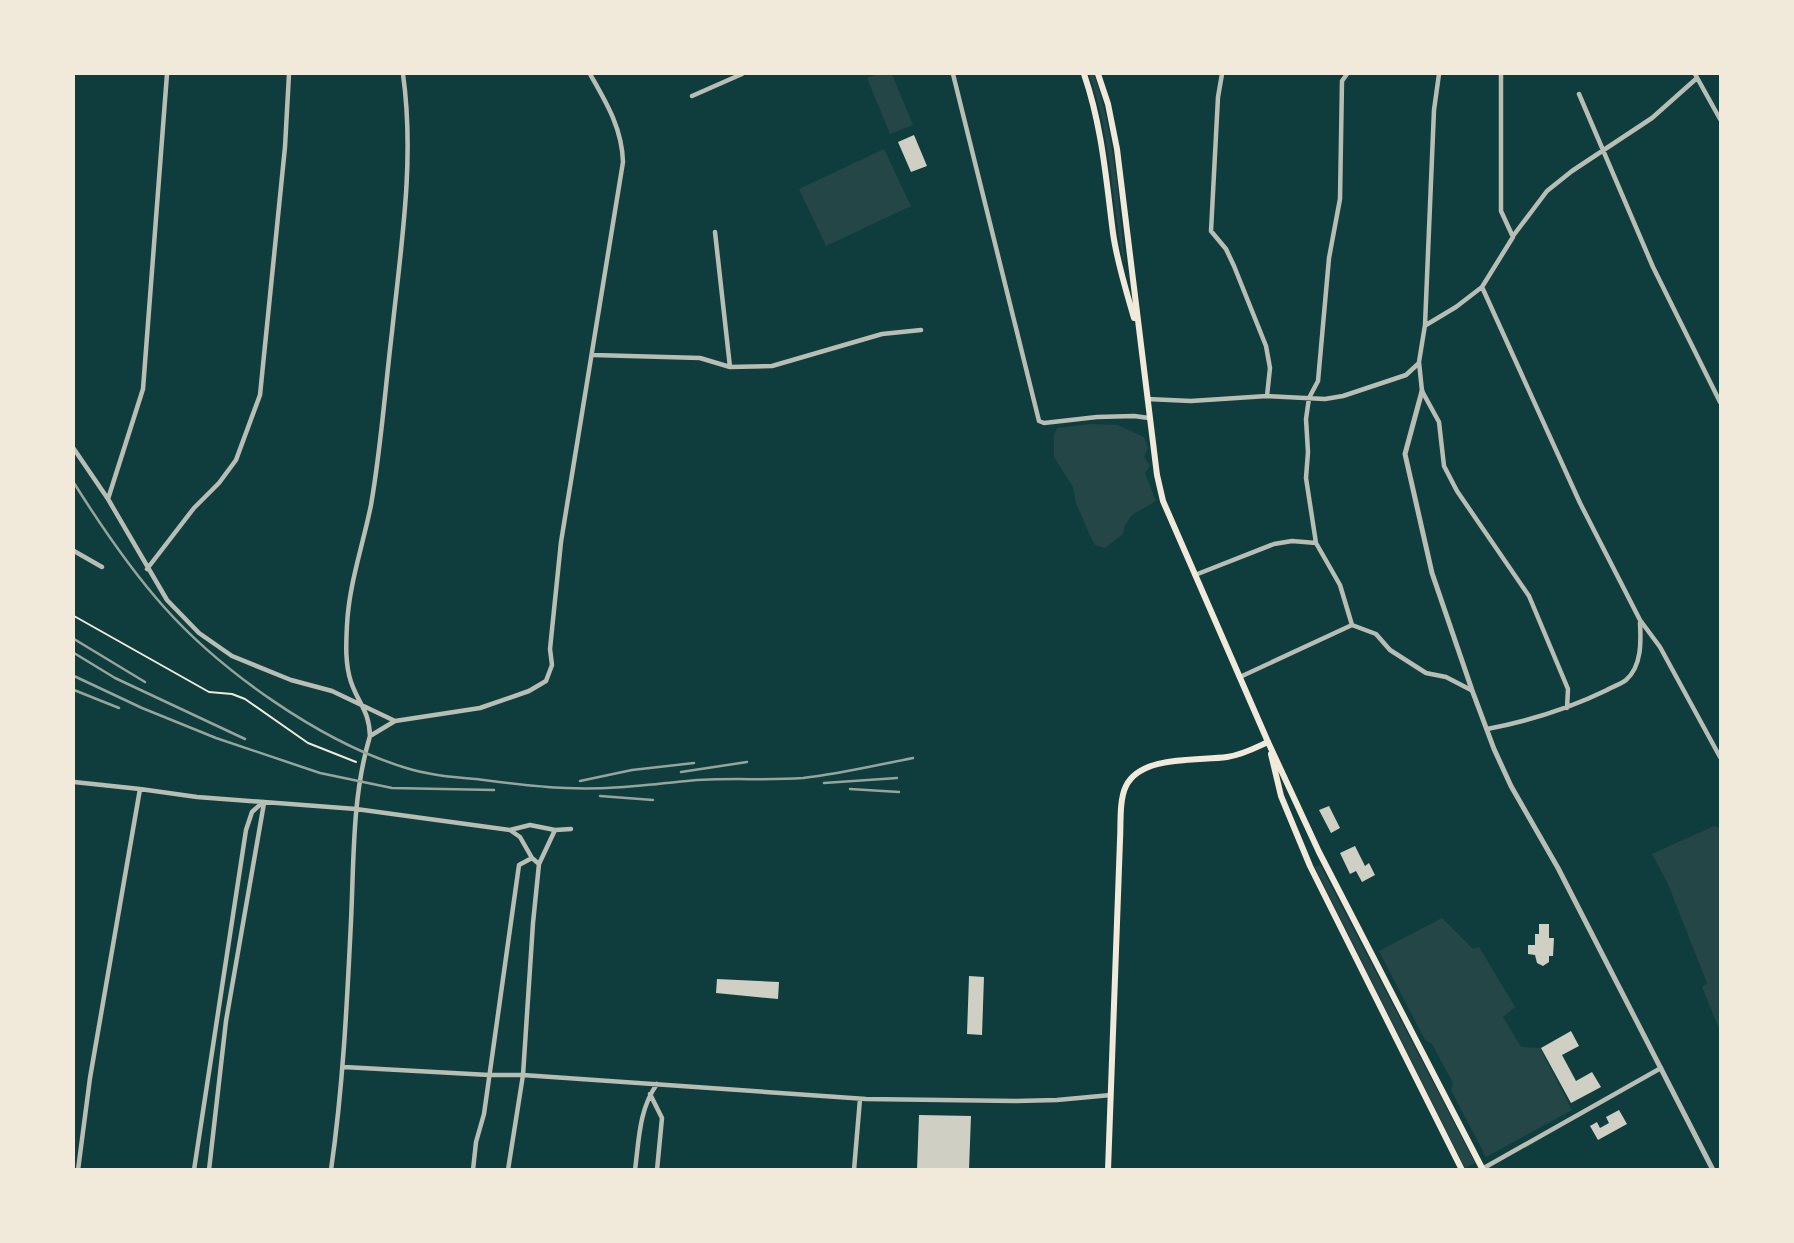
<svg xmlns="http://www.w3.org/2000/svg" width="1794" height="1243" viewBox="0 0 1794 1243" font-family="'Crimson Pro',serif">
	<rect width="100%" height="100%" fill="#0f3d3e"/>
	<path fill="#244646" d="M878 74H892L913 125 890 134 867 78Z
		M1089 74H1094C1115 136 1119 203 1125 268 1111 203 1112 136 1089 74Z
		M884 149 911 206 826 246 799 189Z
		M1092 424 1117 425 1144 437 1148 448 1144 457 1150 466 1145 473 1156 501 1132 515 1125 525 1123 534 1105 548 1095 545 1092 540 1076 503 1073 487 1054 457V436L1057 428Z
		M1714 826 1720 828V1027L1718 1026 1702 987 1707 983 1668 884 1652 854Z
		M1320 865 1475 1163 1465 1168 1315 867Z
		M1442 918 1473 949 1479 947 1515 1007 1503 1017 1521 1047 1540 1048 1572 1110 1486 1157 1451 1090 1453 1083 1432 1044 1425 1040 1379 951Z"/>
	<path fill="#cfcfc3" d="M914 135 927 166 911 172 898 142Z
		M1329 806 1340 828 1331 833 1319 810Z
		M1355 846 1365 866 1369 863 1375 875 1362 882 1356 871 1350 874 1340 853Z
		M1539 924H1549V938H1554L1553 956H1549V962L1543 966 1537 963 1535 955 1528 954V945H1535V934H1539Z
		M969 976 984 977 982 1035 967 1034Z
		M717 979 779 982 778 999 716 993Z
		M1571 1031 1579 1046 1562 1055 1576 1081 1592 1072 1601 1087 1571 1103 1541 1048Z
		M1619 1110 1627 1124 1598 1140 1590 1126 1597 1122 1600 1128 1609 1123 1606 1117Z
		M919 1115 971 1116 969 1170H917Z"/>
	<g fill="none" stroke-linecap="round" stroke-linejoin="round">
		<path stroke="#f1e9da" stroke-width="2" d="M74 616 209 692 232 694 245 699 308 743 356 762"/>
		<path stroke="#b8beb3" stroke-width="4.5" d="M953 74 1039 421 1044 423 1097 417 1134 416 1149 418
			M1222 74 1218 97 1211 231 1226 249 1234 266 1266 346 1270 368 1267 396
			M1439 74 1434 110 1425 325 1419 362 1422 391 1439 422 1444 466 1457 491 1529 596 1568 689 1567 708
			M1501 74V211L1513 237 1482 287 1580 503 1640 620 1660 647 1720 757
			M1695 74 1720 119
			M1579 94 1653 267 1720 402
			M692 96 742 74
			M715 232 730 367
			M1513 236 1547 191 1572 171 1652 118 1697 78
			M1426 325 1456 307 1482 287
			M594 355 700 358 730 367 772 366 882 334 921 330
			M1147 399 1191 401 1267 396 1325 399 1343 396 1406 375 1419 363
			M74 449 108 499 167 600 199 633 232 656 291 680 332 691 395 721
			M108 499 143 389 167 74
			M74 551 102 567
			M147 569 194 508 219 483 236 460 260 395 285 147 289 74
			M1195 575 1274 544 1292 541 1316 543
			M1352 625 1376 634 1390 650 1426 673 1446 677 1471 690
			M1240 677 1352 625 1340 585 1316 543 1306 478 1308 452 1306 419 1309 398 1318 381 1329 258 1340 199 1342 81 1347 74
			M1487 729C1529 721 1568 709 1607 690 1612 687 1621 684 1626 680 1642 666 1641 641 1640 623
			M370 736C369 710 359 705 351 682 345 664 346 644 347 625 349 584 363 545 371 505 381 448 385 390 392 332 401 246 415 160 403 74
			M74 782 140 789 197 797 356 809 510 830 520 837 532 858 519 865 484 1114 476 1142 473 1170
			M510 830 530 825 555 830 539 864
			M555 830 571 829
			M344 1067 489 1075H523L866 1099 1016 1101 1057 1100 1111 1095
			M650 1094 662 1118 657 1170
			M1482 1169 1661 1068
			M78 1170 90 1078 140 789
			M194 1170 246 830 252 812 263 802
			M209 1170 226 1021 264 803
			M331 1170C343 1087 347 1004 351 921 354 859 352 796 370 736L395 721 480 708 529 691 546 681 552 665 550 649 561 542 623 162C622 128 606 102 590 74
			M508 1170 523 1075 533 923 539 864 532 858
			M635 1170C639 1140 639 1109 657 1084
			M854 1170 860 1099"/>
		<path stroke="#b8beb3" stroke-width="5" d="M1422 391 1405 454 1432 573 1472 690 1494 749 1511 786 1558 868 1713 1170"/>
		<path stroke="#f1e9da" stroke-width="6" d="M1084 74C1102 126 1106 179 1113 233 1117 262 1126 290 1134 318
			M1098 74 1108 104 1117 149 1157 475 1163 501 1268 742C1255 748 1242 755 1227 757 1198 761 1141 755 1126 786 1119 800 1121 824 1120 840L1108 1170"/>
		<path stroke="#f1e9da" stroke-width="6" d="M1268 742 1319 852 1483 1170
			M1271 754 1281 796 1310 866 1462 1170"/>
		<path stroke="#97a49c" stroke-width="2.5" d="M74 483C101 526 130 569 164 607 222 672 320 741 403 767 427 775 452 777 476 779 506 783 536 787 566 788 607 790 647 785 687 781 726 777 765 781 803 778 840 774 877 765 913 758
			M74 639 145 682
			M74 653 115 678 245 739
			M74 676 142 708 216 738 320 773 392 788 494 790
			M74 690 119 708
			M681 772 747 762
			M580 781 632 770 694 763
			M824 783 897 778
			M850 789 899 792
			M600 796 653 800"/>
	</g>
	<rect width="1794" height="1243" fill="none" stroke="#f1e9da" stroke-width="150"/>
</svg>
